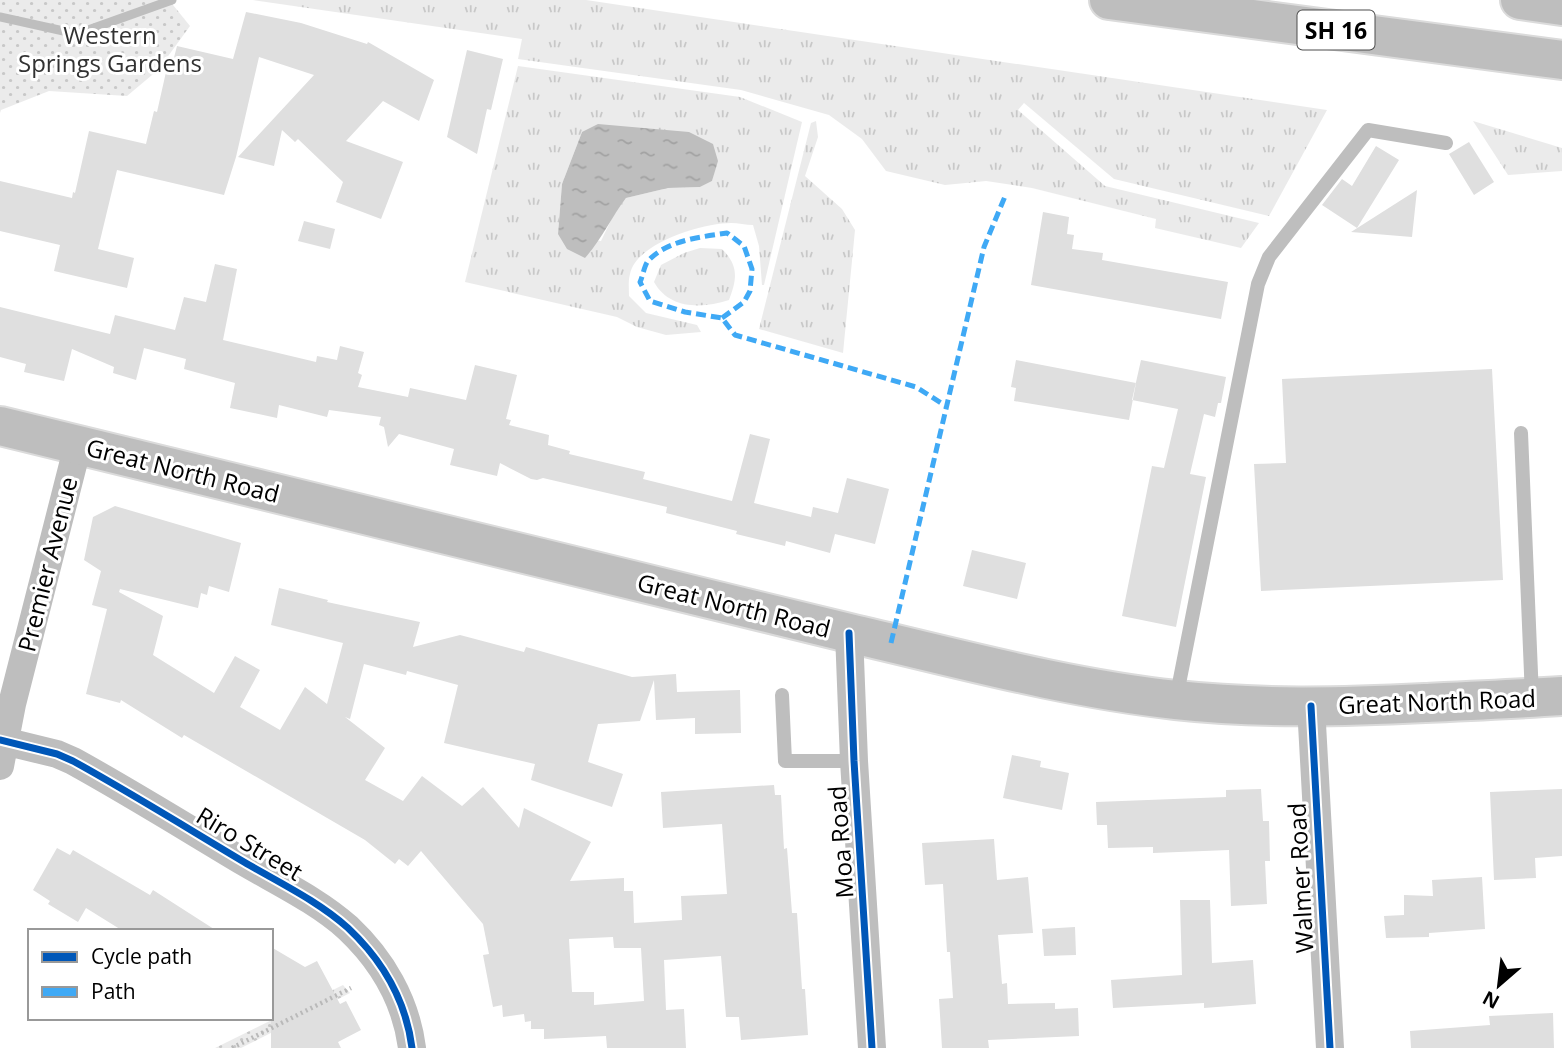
<svg xmlns="http://www.w3.org/2000/svg" width="1562" height="1048" viewBox="0 0 1562 1048" font-family="'Open Sans',sans-serif">
	<defs>
		<pattern id="grass-tufts" width="24" height="20" patternUnits="userSpaceOnUse" patternTransform="scale(1.75)"><rect width="24" height="20" fill="#ebebeb"/><path d="M3 7l-1-3M5 7V3M7 7l1-3M15 17l-1-3M17 17v-4M19 17l1-3" fill="none" stroke="#c8c8c8"/></pattern>
		<pattern id="park-dots" width="8" height="8" patternUnits="userSpaceOnUse" patternTransform="scale(1.75)"><rect width="8" height="8" fill="#ebebeb"/><path d="M2 2h.1M6 6h.1" fill="none" stroke="#c8c8c8" stroke-width="1.8" stroke-linecap="round"/></pattern>
		<pattern id="water-ripples" width="26" height="14" patternUnits="userSpaceOnUse" patternTransform="scale(1.75)"><rect width="26" height="14" fill="#bebebe"/><path d="M2 4q2-2 4 0t4 0M15 11q2-2 4 0t4 0" fill="none" stroke="#a2a2a2"/></pattern>
	</defs>
	<rect width="100%" height="100%" fill="#fff"/>
	<path fill="url(#grass-tufts)" fill-rule="evenodd" d="M253 0H586L1327 110 1269 216 1114 179 1024 103 1018 110 1105 186 1259 223 1241 248 1155 228 1156 219 1032 188 986 181 945 185 886 171 862 139 829 115 741 90 518 59 522 39Z
		M518 66 740 97 802 122 764 285H762L759 246 753 225C746 225 738 223 731 223 703 223 636 243 630 274 628 281 629 289 629 296L646 313 697 325 701 332 666 335 637 327 617 317 465 282ZM582 132 717 161 712 181 700 187 668 188 626 198 613 216 601 241 558 234 562 184Z
		M816 121 818 137 805 176 842 209 855 230 843 353 759 329 811 123Z
		M1473 121 1562 148V171L1508 175Z
		M700 248 722 249C739 266 737 279 729 300 701 309 669 309 654 282L661 265 684 253Z"/>
	<path fill="url(#park-dots)" d="M0 0H169L190 26 158 70 127 96 49 91 1 110 0 113Z
		M343 985 350 993 241 1048H215Z"/>
	<path fill="url(#water-ripples)" d="M598 124 689 132 713 144 718 161 712 181 700 187 668 188 626 198C611 218 602 239 585 258L567 249 558 234 562 184 582 132Z"/>
	<g fill="none" stroke-linecap="round" stroke-linejoin="round">
		<path stroke="#bebebe" stroke-width="9" d="M0 17 77 34 172 0"/>
	</g>
	<path fill="#dfdfdf" fill-rule="evenodd" d="M246 12 301 23 367 44 368 42 434 80 419 121 383 101 346 141 403 162 381 219 336 202 343 182 298 139 295 142 282 130 274 166 238 157 314 75 259 57 236 157 224 195 117 170 98 249 134 258 127 288 54 271 60 245 0 231V181L72 198 73 192 75 193 89 131 146 144 154 111 157 112 166 72 170 73 177 46 233 59Z
		M467 50 503 59 491 110 487 109 477 154 447 137Z
		M1469 142 1494 182 1474 195 1449 154Z
		M1376 146 1399 160 1357 228 1322 205 1342 179 1352 186Z
		M1417 190 1412 237 1351 232Z
		M1043 212 1069 217 1067 234 1074 235 1072 249 1103 253 1102 260 1228 282 1221 319 1031 285Z
		M304 221 335 229 330 249 298 241Z
		M215 264 237 269 223 340 316 362 317 356 337 360 340 346 364 352 358 373 362 375 358 387 408 397 410 388 466 400 475 365 517 375 506 419 511 420 509 425 549 435 548 445 570 451 569 454 645 472 643 479 732 501 750 434 770 439 754 503 811 517 813 507 838 513 847 478 889 489 875 544 835 534 830 553 786 541 785 546 736 534 737 531 666 513 667 507 543 478 537 480 531 479 500 463 497 476 450 465 454 449 399 434 388 447 384 427 379 425 381 417 329 410 327 417 279 405 277 418 230 408 235 383 184 369 186 359 144 348 136 380 113 373 114 367 72 349 64 381 24 372 26 364 0 357V307L110 334 115 315 175 330 184 297 206 302Z
		M1016 360 1136 383 1129 420 1014 401 1016 388 1011 387Z
		M1141 360 1226 377 1221 403H1218L1215 417 1204 414 1190 474 1206 477 1176 627 1122 616 1152 466 1164 468 1178 409 1132 400Z
		M1492 369 1503 580 1261 591 1254 464 1286 463 1282 379Z
		M115 506 241 543 229 592 209 586 207 595 201 593 198 608 120 589 119 592 163 616 153 655 214 693 235 656 260 670 240 707 280 730 305 687 327 704 343 643 271 625 279 588 328 600 327 602 420 622 413 647 460 635 524 652 526 647 632 677 676 674 677 692 740 690 741 733 695 734V718L656 720 654 680 640 721 598 724 588 762 623 774 612 807 531 780 535 764 444 743 458 685 407 671 406 675 364 664 350 719 345 717 385 748 365 780 403 801 422 776 462 806 483 787 519 828 524 808 591 842 570 881 624 878V891H633L634 923 682 920 681 896 727 894 722 824 663 828 661 792 774 785 775 795H781L784 849 787 848 792 913H797L802 989H805L808 1035 741 1040 739 1017H726L721 956 664 960 666 1010 684 1009 686 1048H607L606 1036 544 1039V1029H531V1021L525 1022 524 1014 503 1017 502 1005 493 1007 483 955 489 954 483 924 421 851 408 866 399 859 395 864 365 840 184 735 182 738 121 700 120 703 86 694 107 609 92 605 101 571 84 560 93 517ZM613 937 614 948H641L644 1001 594 1005V992H572L569 939Z
		M972 550 1026 563 1017 599 963 586Z
		M1012 755 1041 761 1040 767 1069 773 1062 810 1003 798Z
		M1261 789 1263 821H1269L1270 861H1265L1267 904 1231 906 1229 850 1153 853V847L1108 848 1107 825H1097L1096 802 1226 797V790Z
		M1562 789V856L1535 858 1536 878 1494 880 1490 792Z
		M994 839 997 880 1028 877 1033 933 998 935 1002 984 1007 983 1008 1004 1055 1003V1009L1078 1008 1079 1036 988 1040 989 1048H942L939 999 953 998 950 952H947L943 884 925 885 922 843Z
		M57 848 70 855 73 850 150 895 153 890 217 931H123L86 908 78 922 48 904 50 901 33 890Z
		M1482 877 1485 929 1429 933V937L1386 938 1384 916 1404 915V895L1433 896 1432 880Z
		M1180 900H1210L1212 963 1253 960 1256 1004 1204 1008V1003L1113 1008 1111 980 1182 975Z
		M1075 927 1076 955 1044 956 1042 929Z
		M271 947 305 967 317 961 340 1004 346 1001 361 1030 338 1042 341 1048H271Z
		M1553 1013 1554 1048H1411L1410 1031 1490 1025 1489 1016Z"/>
	<g fill="none" stroke-linecap="round" stroke-linejoin="round">
		<g stroke="#dbdbdb" stroke-width="42">
			<path id="primary" d="M0 426 849 633C957 658 1065 688 1176 700 1258 709 1342 707 1425 703 1470 701 1516 699 1562 696"/>
		</g>
		<g stroke="#dbdbdb" stroke-width="42">
			<path id="highway" d="M1109 0 1562 60
				M1520 0 1562 6"/>
		</g>
		<path stroke="#b9b9b9" stroke-width="4.5" stroke-dasharray="2 3.5" stroke-linecap="butt" d="M232 1048 351 988"/>
		<path stroke="#bebebe" stroke-width="14" d="M1521 433 1532 697
			M782 695 785 761H854
			M1176 699 1258 284 1269 257 1368 130 1446 143"/>
		<path stroke="#bebebe" stroke-width="28" d="M849 633 854 761 872 1048
			M1311 706 1330 1048
			M0 740 57 754 73 761C131 793 187 828 244 862 278 882 318 901 348 928 382 960 406 1001 412 1048
			M0 766 12 704 78 445"/>
		<use href="#primary" stroke="#bebebe" stroke-width="38"/>
		<use href="#highway" stroke="#bebebe" stroke-width="38"/>
		<path stroke="#3fa9f5" stroke-width="5" stroke-dasharray="10 5" stroke-linecap="butt" d="M722 318 744 302 750 291 752 269 744 246 727 233C701 237 667 240 648 261 644 266 643 276 640 282L650 301 685 312 722 318 735 335 916 387 946 406
			M891 643 984 247 1006 194"/>
		<g stroke="#fff" stroke-width="11">
			<path id="cycleway" d="M849 633 854 761 872 1048
				M1311 706 1330 1048
				M0 740 57 754 73 761C131 793 187 828 244 862 278 882 318 901 348 928 382 960 406 1001 412 1048"/>
		</g>
		<use href="#cycleway" stroke="#0057b8" stroke-width="7"/>
	</g>
	<g text-anchor="middle" dominant-baseline="central" stroke-width="6" stroke-linejoin="round" paint-order="stroke">
		<rect fill="#fff" stroke="#4c4c4c" stroke-width="2" x="1297.5" y="10.5" width="77" height="39" rx="5"/>
		<g font-size="23" font-weight="bold" fill="#000">
			<text x="1336" y="30">SH 16</text>
		</g>
		<g font-size="24" fill="#323232" stroke="#fff">
			<text x="110" y="34">Western<tspan x="110" dy="28">Springs Gardens</tspan></text>
		</g>
		<g font-size="24" fill="#000" stroke="#fff">
			<text transform="translate(183 470) rotate(14)">Great North Road</text>
			<text transform="translate(47 564) rotate(-76)">Premier Avenue</text>
			<text transform="translate(734 605) rotate(14)">Great North Road</text>
			<text transform="translate(1437 701) rotate(-2)">Great North Road</text>
			<text transform="translate(840 842) rotate(-94)">Moa Road</text>
			<text transform="translate(250 843) rotate(31)">Riro Street</text>
			<text transform="translate(1300 878) rotate(-93)">Walmer Road</text>
		</g>
	</g>
	<rect x="28" y="929" width="245" height="91" fill="#ffffff" stroke="#999999" stroke-width="2"/>
	<rect x="42" y="952" width="35" height="10" fill="#0057b8" stroke="#999999" stroke-width="2"/>
	<text x="91" y="964" font-size="21" fill="#000000">Cycle path</text>
	<rect x="42" y="987" width="35" height="10" fill="#3fa9f5" stroke="#999999" stroke-width="2"/>
	<text x="91" y="999" font-size="21" fill="#000000">Path</text>
	<g transform="translate(1499 985) rotate(208)" stroke="#ffffff" stroke-width="5" paint-order="stroke">
	<path d="M0-5L12 26L0 18L-12 26Z" fill="#000000"/>
	<text y="-10" font-size="19" font-weight="bold" text-anchor="middle" fill="#000000">N</text>
	</g>
</svg>
